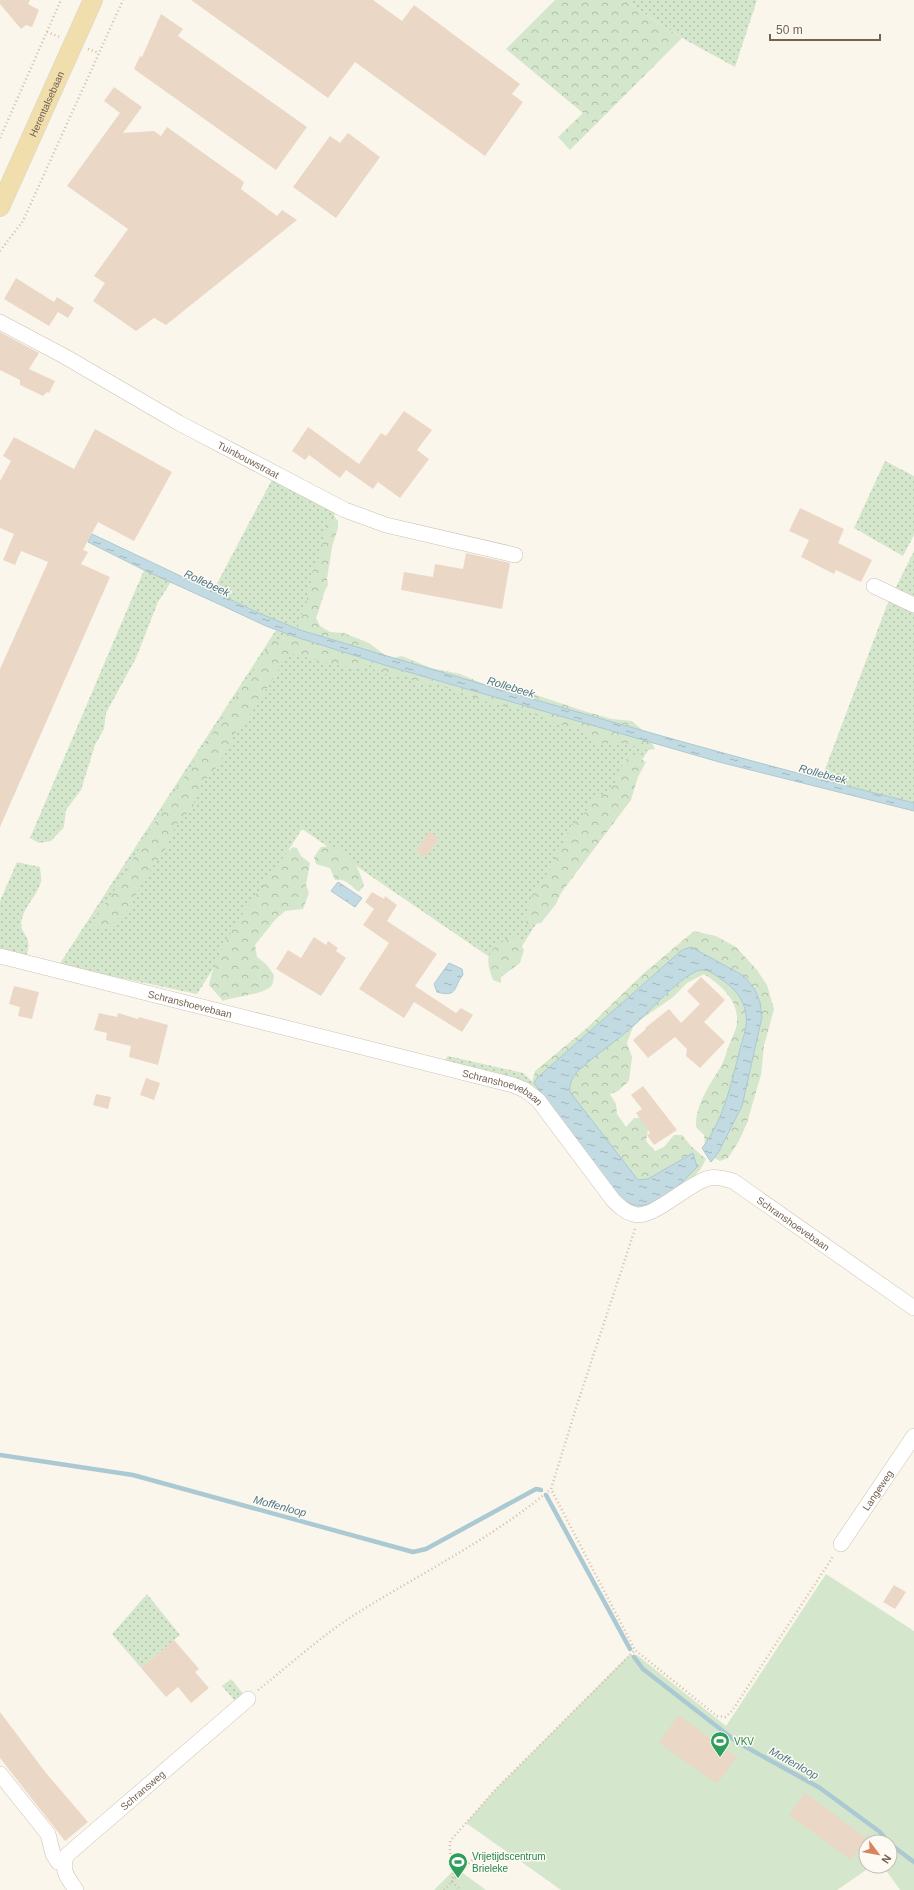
<svg xmlns="http://www.w3.org/2000/svg" width="914" height="1890" viewBox="0 0 914 1890" font-family="Helvetica,sans-serif">
	<defs>
		<pattern id="grass-dots" width="8" height="8" patternUnits="userSpaceOnUse"><rect width="8" height="8" fill="#d4e7cc"/><path d="M2 2h.1M6 6h.1" fill="none" stroke="#b1bfa8" stroke-width="1.8" stroke-linecap="round"/></pattern>
		<pattern id="forest-crowns" width="20" height="18" patternUnits="userSpaceOnUse"><rect width="20" height="18" fill="#d4e7cc"/><path d="M2 6a3 3 0 1 1 6 0M12 15a3 3 0 1 1 6 0" fill="none" stroke="#b1bfa8"/></pattern>
		<pattern id="water-ripples" width="26" height="14" patternUnits="userSpaceOnUse"><rect width="26" height="14" fill="#c2dbe3"/><path d="M2 4q2-2 4 0t4 0M15 11q2-2 4 0t4 0" fill="none" stroke="#a2b5ba"/></pattern>
	</defs>
	<rect width="100%" height="100%" fill="#fbf6ec"/>
	<path fill="url(#grass-dots)" d="M624 0H757L735 67 682 38Z
		M885 461 914 476V535L903 556 854 528Z
		M275 474 337 506 300 630 261 614 213 591Z
		M914 551V803L821 780 887 605Z
		M144 570 171 582 158 602 136 658 106 713 104 729 95 745 81 790 66 810 64 827 51 841 39 843 30 838Z
		M276 630 653 743 507 969 302 829 197 994 59 965Z
		M17 862 40 867C40 871 42 878 41 882 37 895 26 905 22 918 17 935 35 935 26 956L0 949V901Z
		M448 1056 523 1073 534 1083 532 1087 444 1061Z
		M147 1594 180 1635 141 1668 112 1634Z
		M231 1679 245 1696 236 1702 222 1686Z"/>
	<path fill="url(#forest-crowns)" d="M555 0H624L682 38 570 150 558 137 583 113 506 49Z
		M332 514 338 521V528L332 547 327 579 328 585C322 595 321 607 316 618L320 626 330 632 344 633 369 643 390 659 402 656 431 668 460 674 491 687 524 691 584 711 612 719 632 721 647 734 655 749C638 753 638 745 623 742 619 741 615 743 611 743 595 745 589 741 579 729L570 728 555 723 525 710 493 704 433 683H417L405 676H392L374 670 371 664 367 669 340 666 292 654 282 664 252 712 237 730 226 752 216 768 201 784 192 808 176 825 165 850 144 879 131 906 109 928 102 931 91 925 123 877 151 828 270 645 276 640 283 639 298 624 306 604 313 569 320 555 326 530Z
		M631 753 646 762 638 777 631 800 561 893 556 904 541 923 528 925 525 919 530 899 549 871 572 824 582 817 592 801 605 793 615 782 617 773Z
		M331 846C352 854 357 864 364 885L359 892C350 886 347 878 335 880L330 868 316 864 314 857 321 847Z
		M293 847 297 848 301 856 310 863 306 885 309 893 303 909 285 911 274 921 255 945 257 957 267 965 274 975C274 978 273 983 272 985 265 995 236 996 223 1001L209 985C217 942 261 888 287 852Z
		M694 931 716 936 736 947 757 970 767 985 774 1009 764 1046 761 1075 747 1123 739 1141 728 1158 720 1161 706 1154 704 1135 696 1127C695 1106 709 1086 720 1068 724 1062 726 1053 729 1045 731 1040 734 1034 736 1028 742 1003 722 986 704 974L687 983 672 998 640 1020 633 1027 627 1043 632 1057 629 1081 618 1091 610 1094 616 1104 617 1114 626 1127 634 1118H650L646 1141 655 1151 664 1147 674 1135H682L691 1146 706 1159 700 1170 688 1183 644 1208 633 1207 603 1182 531 1086 535 1071 587 1028 644 973Z
		M511 937 517 938 524 950 520 963 501 977V983L493 980C483 956 489 948 511 937Z"/>
	<path fill="#d4e7cc" d="M826 1574 914 1631V1890H900L883 1866H890V1842H866V1866H872L837 1890H561L466 1823 495 1790 629 1655H637L726 1726Z
		M456 1868 486 1890H434Z"/>
	<path fill="url(#water-ripples)" stroke="#aac9d3" d="M92 534 261 614 300 630C504 691 708 752 914 803V811L719 762 391 667 296 637 266 626 223 606 144 570 88 542Z
		M338 882 362 898 355 907 331 891Z
		M691 947 744 976 755 990 760 1002 762 1017 742 1106 718 1153 711 1162 702 1148C723 1122 732 1081 740 1049 743 1038 748 1026 746 1014 744 1000 735 989 725 982 718 977 709 969 701 970 684 972 647 1014 633 1026 616 1042 596 1054 579 1070 573 1077 569 1082 570 1092L638 1180 648 1179 693 1153 697 1167C684 1181 655 1210 635 1205 625 1203 619 1196 612 1190L534 1083 537 1078 682 950Z
		M449 963 462 969 463 975C453 986 459 998 437 992L434 984Z"/>
	<g fill="none" stroke-linecap="round" stroke-linejoin="round">
		<path stroke="#aac9d3" stroke-width="4.5" d="M0 1455 133 1475 413 1552 426 1549 536 1489 541 1490
			M546 1495 630 1649
			M634 1657 643 1669 737 1742 820 1788 880 1832 888 1842
			M890 1844 914 1862"/>
	</g>
	<path fill="#ebd7c5" d="M0 0H30L28 4 39 10 32 27 26 25 21 29 0 4Z
		M191 0H373L402 21 414 5 520 84 512 94 523 102 485 156 355 62 328 98Z
		M161 14 183 29 178 36 307 127 276 170 134 69 140 56 142 57Z
		M114 87 142 107 123 133 154 131 161 136 167 127 244 182 241 189 277 216 282 210 297 220 166 325 154 318 136 331 93 301 105 283 94 276 128 229 67 186 120 113 104 101Z
		M348 133 380 157 336 218 293 187 330 136 340 143Z
		M16 278 54 302 57 297 74 308 68 318 58 312 49 326 4 299Z
		M0 332 39 353 29 369 55 381 49 393 47 392 43 396 20 385V380L0 370Z
		M404 411 432 430 417 450 429 459 400 498 378 482 373 489 346 470 340 478 309 455 305 460 292 451 308 427 359 464 381 433 386 436Z
		M95 429 172 472 134 541 98 522 83 550 88 552 81 564 110 577 0 827V669L48 562 21 551 15 565 3 560 14 534 0 528V481L11 461 3 456 14 437 74 469Z
		M800 508 844 529 838 543 872 560 861 582 836 570 834 574 801 557 809 540 789 531Z
		M466 553 510 563 502 609 401 590 404 572 433 577 435 564 463 569Z
		M429 831 439 838 426 857 416 851Z
		M372 892 384 899 385 896 397 905 387 921 437 954 415 986 456 1013 461 1008 473 1015 462 1032 414 1002 404 1018 359 989 389 943 363 925 374 909 365 902Z
		M314 937 326 945 328 941 338 948 336 951 346 958 321 996 276 969 288 950 301 958Z
		M701 977 725 1000 704 1022 725 1042 700 1068 686 1056 687 1049 675 1037 648 1058 633 1040 646 1029 645 1028 669 1009 681 1023 700 1004 687 991Z
		M14 986 39 992 32 1019 18 1016 20 1007 9 1004Z
		M99 1013 117 1017 118 1013 138 1019 139 1017 168 1025 158 1065 129 1057 131 1046 106 1040 107 1033 94 1030Z
		M146 1078 160 1083 154 1100 140 1095Z
		M643 1086 677 1130 654 1145 647 1135 650 1133 636 1113 642 1109 631 1095Z
		M96 1094 111 1097 108 1109 93 1105Z
		M894 1585 906 1592 895 1609 883 1602Z
		M174 1640 199 1669 195 1672 209 1688 191 1703 178 1687 166 1697 141 1668Z
		M0 1712 46 1773 88 1822 65 1841 0 1758Z
		M678 1715 737 1757 717 1784 659 1743Z
		M805 1793 866 1838 851 1860 789 1815Z"/>
	<g fill="none" stroke-linecap="round" stroke-linejoin="round">
		<g stroke="#ccc0b3" stroke-width="16">
			<g id="minor">
				<path id="s1" d="M0 322 64 356 179 423 345 510 386 525 515 555"/>
				<path d="M874 586 914 605"/>
				<path id="s2" d="M0 956 513 1085 525 1090 538 1100 613 1200C619 1206 625 1212 633 1214 652 1221 688 1183 709 1178 717 1176 725 1179 733 1181L914 1308"/>
				<path id="s3" d="M841 1544 914 1436"/>
				<path d="M0 1774 48 1834 53 1854 58 1862H63"/>
				<path id="s4" d="M76 1890C68 1878 60 1870 67 1855L248 1699"/>
			</g>
		</g>
		<g stroke="#d8d3ce" stroke-width="20">
			<g id="major">
				<path id="s5" d="M0 207 93 0"/>
			</g>
		</g>
		<path stroke="#d3bda9" stroke-width="2.5" stroke-dasharray="1 3" stroke-linecap="butt" d="M47 32 60 37
			M88 49 99 53
			M0 138 61 0
			M0 251 23 221 123 0
			M635 1229 576 1408 551 1489 635 1650 717 1716 725 1717 732 1711 834 1555
			M258 1690C291 1664 323 1634 359 1612 423 1572 493 1538 551 1489
			M452 1882C455 1869 447 1849 451 1840L495 1790 635 1650
			M452 1882 461 1890
			M444 1890 475 1857"/>
		<use href="#minor" stroke="#fff" stroke-width="15"/>
		<use href="#major" stroke="#f1dead" stroke-width="19"/>
	</g>
	<defs>
		<g id="stadium-pin" transform="scale(1)"><path d="M0 17L-7.5 6A9.5 9.5 0 1 1 7.5 6Z" fill="#2e9e5b" stroke="#fdfaf3"/><path d="M0-5a6.5 5 0 1 0 0 10a6.5 5 0 1 0 0-10ZM-3.5-1.8h7v3.6h-7Z" fill="#fff"/></g>
	</defs>
	<g fill-rule="evenodd">
		<use href="#stadium-pin" x="720" y="1741"/>
		<use href="#stadium-pin" x="458" y="1862"/>
	</g>
	<g text-anchor="middle" dominant-baseline="central" stroke-width="3" stroke-linejoin="round" paint-order="stroke">
		<g font-size="10" fill="#746151" stroke="#fdfaf3">
			<text stroke="none"><textPath href="#s5" startOffset="113">Herentalsebaan</textPath></text>
			<text stroke="none"><textPath href="#s1" startOffset="284">Tuinbouwstraat</textPath></text>
			<text stroke="none"><textPath href="#s2" startOffset="196">Schranshoevebaan</textPath></text>
			<text stroke="none"><textPath href="#s2" startOffset="520">Schranshoevebaan</textPath></text>
			<text stroke="none"><textPath href="#s2" startOffset="892">Schranshoevebaan</textPath></text>
			<text stroke="none"><textPath href="#s3" startOffset="65">Langeweg</textPath></text>
			<text stroke="none"><textPath href="#s4" startOffset="138">Schransweg</textPath></text>
		</g>
		<g font-size="10" fill="#27864d" stroke="#fdfaf3" text-anchor="start">
			<text x="734" y="1741">VKV</text>
			<text x="472" y="1856">Vrijetijdscentrum<tspan x="472" dy="12">Brieleke</tspan></text>
		</g>
		<g font-size="11" font-style="italic" fill="#4d7684" stroke="#fdfaf3">
			<text transform="translate(207 583) rotate(25)">Rollebeek</text>
			<text transform="translate(511 687) rotate(17)">Rollebeek</text>
			<text transform="translate(823 774) rotate(15)">Rollebeek</text>
			<text transform="translate(280 1506) rotate(15)">Moffenloop</text>
			<text transform="translate(794 1763) rotate(29)">Moffenloop</text>
		</g>
	</g>
	<g transform="translate(878 1854) rotate(122)"><circle r="19" fill="#fdfaf3" stroke="#c6bdb2"/>
	<path d="M0-3L7 15L0 10L-7 15Z" fill="#d68560"/>
	<text y="-6" font-size="11" font-weight="bold" text-anchor="middle" fill="#746151">N</text>
	</g>
	<path d="M770 34v6h110v-6" fill="none" stroke="#746151" stroke-width="2"/>
	<text x="776" y="34" font-size="12" fill="#746151" stroke="#fdfaf3" stroke-width="3" paint-order="stroke">50 m</text>
</svg>
